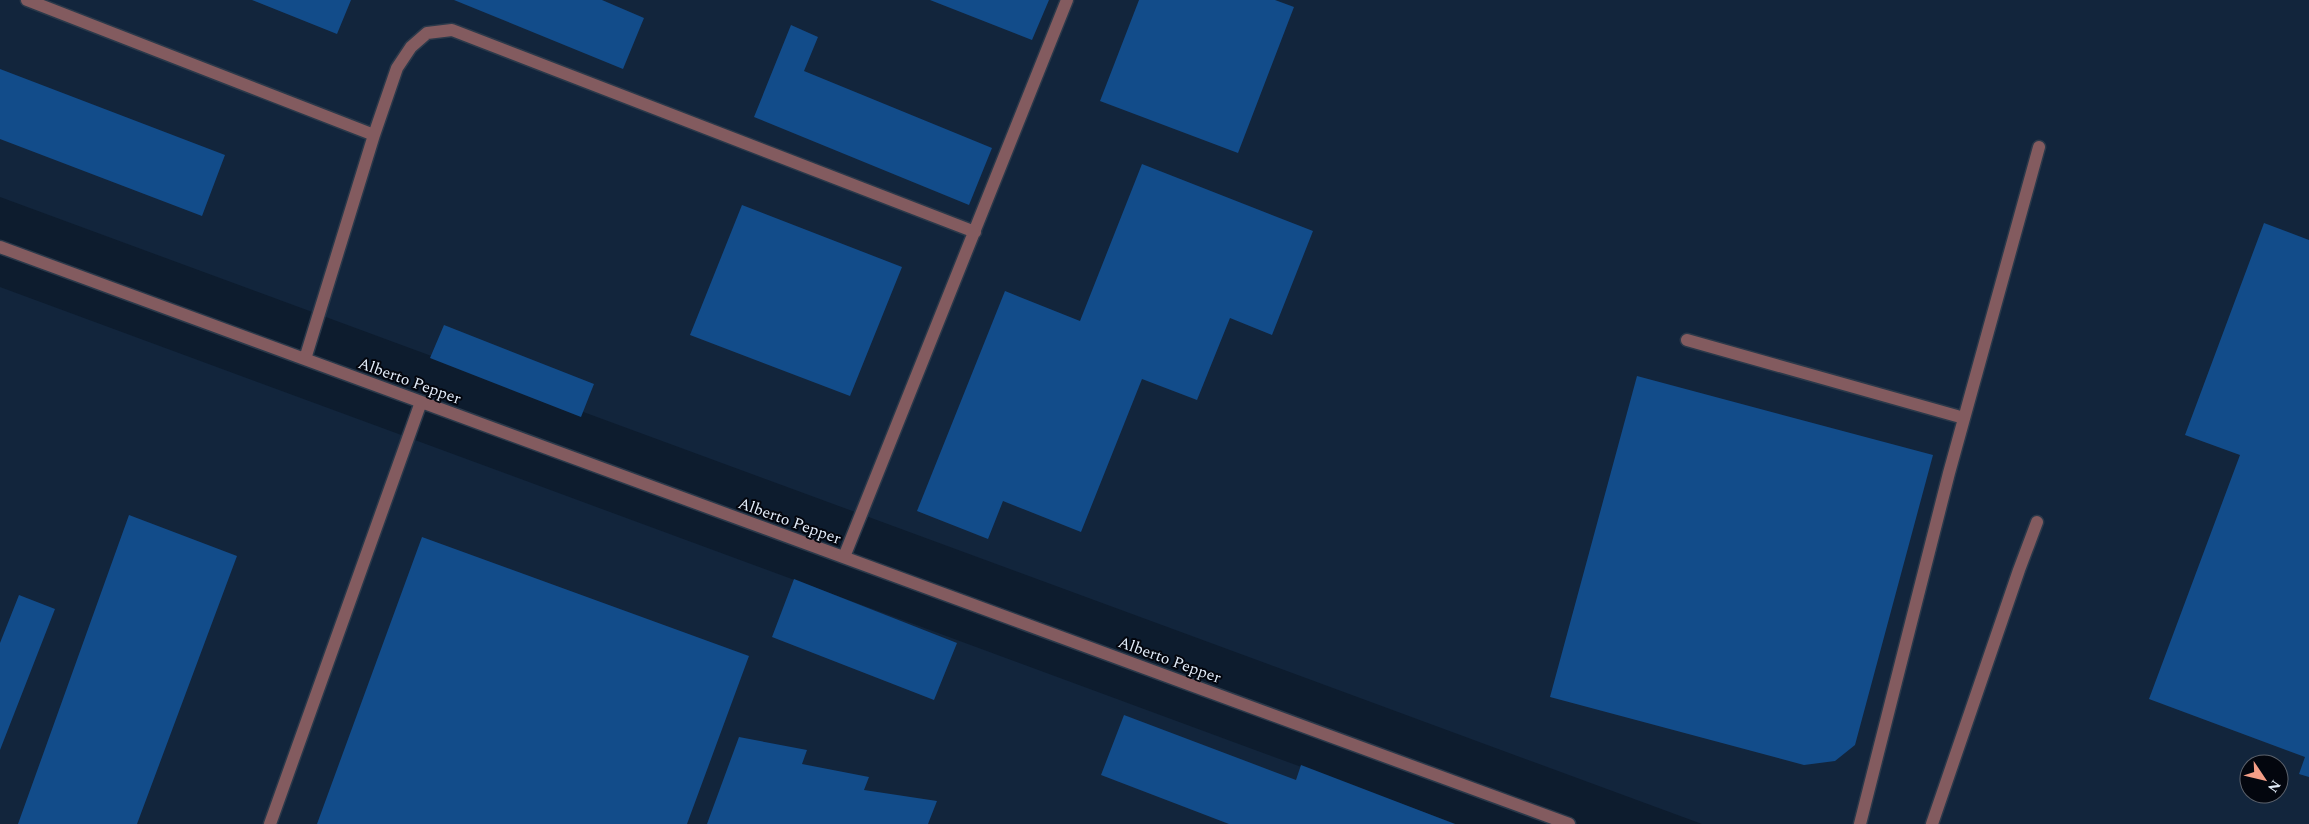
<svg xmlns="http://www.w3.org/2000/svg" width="2309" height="824" font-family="Spectral,serif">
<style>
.built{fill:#12253c;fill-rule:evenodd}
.building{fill:#124c8a}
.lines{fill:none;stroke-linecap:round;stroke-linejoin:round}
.minor-casing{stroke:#2b394a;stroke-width:15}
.minor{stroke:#835b5f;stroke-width:12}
.labels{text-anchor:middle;stroke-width:4;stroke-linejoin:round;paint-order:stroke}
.street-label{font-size:16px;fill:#e2ecf9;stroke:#03060e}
</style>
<rect width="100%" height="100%" fill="#0d1c2e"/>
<path class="built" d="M0,0H2309V824H1702L0,197ZM2249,764H2279V794H2249Z
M0,287L1456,824H0Z"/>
<path class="building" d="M252,0H351L337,34Z
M454,0H602L644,18L623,69Z
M930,0H1049L1032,40Z
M1139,0H1275L1294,7L1238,153L1100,101Z
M791,25L818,37L804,71L992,148L969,205L754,117Z
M0,69L225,155L202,216L0,139Z
M1142,164L1313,231L1272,335L1230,318L1197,400L1142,379L1081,532L1003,501L988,539L917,511L1005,291L1080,321Z
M742,205L902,267L850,396L690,335Z
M2264,223L2309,240V777L2299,774L2305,757L2149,699L2240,455L2185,435Z
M444,325L594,384L581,417L430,358Z
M1637,376L1933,455L1855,745L1835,761L1804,765L1550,697Z
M129,515L237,556L137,824H18Z
M422,537L749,656L687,824H317Z
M794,579L957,643L934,700L772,637Z
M19,595L55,609L0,750V643Z
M1124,715L1296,780L1301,765L1455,824H1229L1101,775Z
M739,737L807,750L802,764L869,777L864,790L937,801L928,824H707Z"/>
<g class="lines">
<g class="minor-casing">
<path id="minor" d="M27,0L374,135
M0,247L1569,824
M1687,340L1964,418
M305,359L374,135L397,68L411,47L427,33L452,30L975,232
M844,557L1067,0
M270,824L421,402
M1860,824L1949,473L2039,147
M1932,824L2019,570L2037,522"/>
</g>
<use href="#minor" class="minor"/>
</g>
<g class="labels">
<g class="street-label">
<text transform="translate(410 380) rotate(20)" y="6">Alberto Pepper</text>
<text transform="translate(790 520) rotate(20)" y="6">Alberto Pepper</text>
<text transform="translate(1170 659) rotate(20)" y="6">Alberto Pepper</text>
</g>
</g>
<g transform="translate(2264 779) rotate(125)"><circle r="24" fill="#03060e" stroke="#5c626c"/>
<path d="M0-4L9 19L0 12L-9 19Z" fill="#f49e87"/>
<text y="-8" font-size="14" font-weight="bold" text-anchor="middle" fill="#e2ecf9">N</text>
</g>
</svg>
